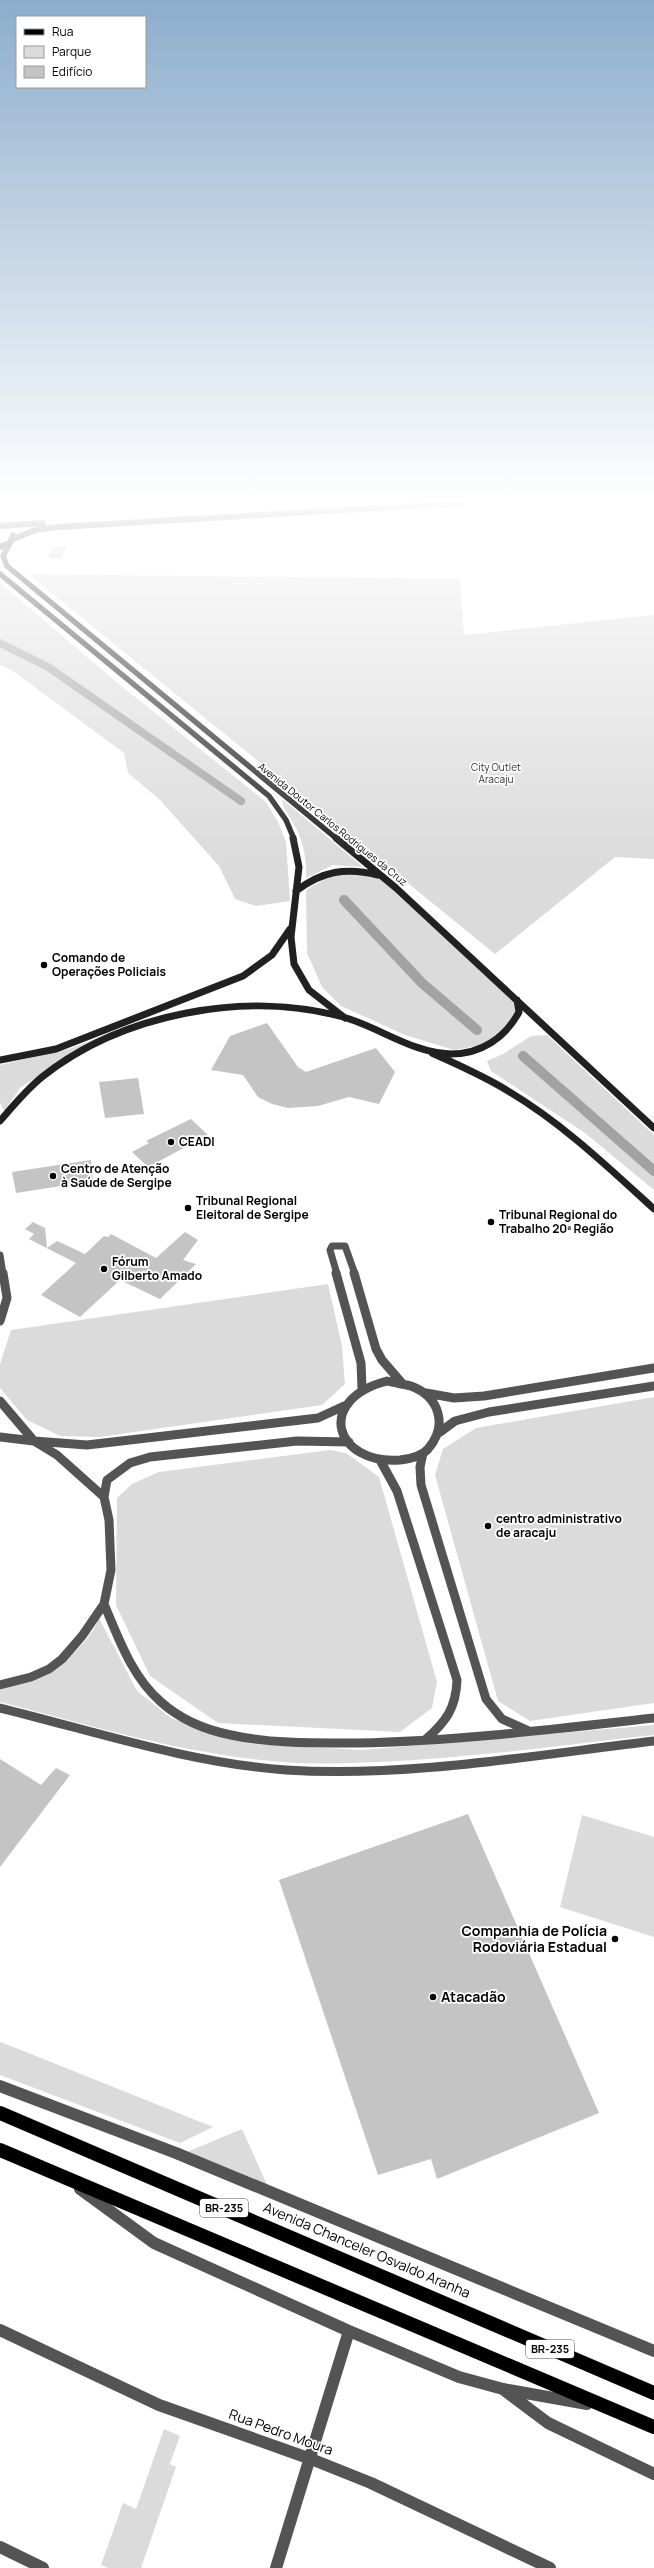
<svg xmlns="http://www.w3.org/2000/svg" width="654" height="2568" font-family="Manrope,sans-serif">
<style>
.green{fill:#dbdbdb}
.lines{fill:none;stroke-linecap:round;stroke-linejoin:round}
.canal-far1{stroke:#a2a2a2;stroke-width:8}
.canal{stroke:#a2a2a2;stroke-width:10}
.building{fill:#c4c4c4}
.street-far2{stroke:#545454;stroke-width:7}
.street-far1{stroke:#545454;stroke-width:9}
.street{stroke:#545454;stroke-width:12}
.secondary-far1{stroke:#212121;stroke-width:5.5}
.secondary{stroke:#212121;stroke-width:7}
.primary-far1{stroke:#000;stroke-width:6}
.primary{stroke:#000;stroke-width:14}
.poi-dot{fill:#000;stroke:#fff;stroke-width:1.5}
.labels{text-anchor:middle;stroke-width:3.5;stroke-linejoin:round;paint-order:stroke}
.far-park-label{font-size:10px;fill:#323232;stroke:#fff}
.far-street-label{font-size:10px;fill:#000;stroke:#fff}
.shield{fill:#fff;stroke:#4c4c4c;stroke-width:1}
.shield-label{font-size:11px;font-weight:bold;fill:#000}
.poi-label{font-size:12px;font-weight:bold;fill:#000;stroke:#fff;text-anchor:start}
.near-poi-label{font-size:14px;font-weight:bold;fill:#000;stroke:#fff;text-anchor:end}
.near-street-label{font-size:14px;fill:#000;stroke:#fff}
</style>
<rect width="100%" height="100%" fill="#fff"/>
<path class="green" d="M28,574L460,579L464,635L654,615V859L615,857L495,954Z
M0,583L119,684L266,802L278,822L286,842L290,901L256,906L235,899L219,866L160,800L128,773L124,753L13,671L0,665Z
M282,799L363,867L333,865L306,878C307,857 303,840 292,821C288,814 282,807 282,799Z
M338,874L378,877L516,1000L515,1024L498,1042L454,1050L405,1035L341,1006L322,987L307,953L306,890L327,878Z
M148,1018L150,1020L61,1061L20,1088L4,1111L0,1102V1065L72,1048Z
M547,1035L654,1135V1190L585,1133L491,1071L487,1061L503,1054L531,1036Z
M328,1284L342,1346L345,1384L322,1405L100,1437L60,1436L27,1420L0,1388V1364L11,1330Z
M654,1397V1703L530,1721L498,1701L435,1475L443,1449L476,1428Z
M330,1450L346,1453L379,1477L437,1682L432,1708L400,1732L218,1723L150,1676L116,1605L117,1498L132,1484L159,1472Z
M99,1618L137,1691L171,1718L212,1733L253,1744L362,1750L654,1725V1735C563,1745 471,1758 379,1762C347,1763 315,1765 283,1762C187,1755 93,1726 0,1702V1690C37,1680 84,1656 99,1618Z
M582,1815L654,1837V1937L560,1907Z
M0,2042L21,2050L213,2127L180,2143L0,2075Z
M242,2129L268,2187L187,2152Z
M164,2429L180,2436L170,2464L176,2467L141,2568H108L101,2565L123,2503L136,2509Z"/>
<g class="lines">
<path class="canal-far1" d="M0,643L48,667L241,801"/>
<path class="canal" d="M344,900L422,983L477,1030
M523,1056L654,1171"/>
</g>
<path class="building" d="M52,547H66L62,559L48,558Z
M267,1023L298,1067L306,1072L376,1048L395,1072L379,1104L349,1097L318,1106L288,1108L272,1104L258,1097L243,1075L211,1070L230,1036Z
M138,1078L144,1114L105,1118L99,1082Z
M191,1119L208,1135L148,1167L132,1152L149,1143L146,1141Z
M91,1160L93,1181L16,1193L12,1172Z
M33,1222L45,1228L47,1248L57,1241L85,1254L104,1236L108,1237L111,1234L156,1258L185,1232L198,1240L183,1260L196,1264L160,1299L120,1280L80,1317L41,1295L76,1263L29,1239L34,1234L25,1229Z
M0,1759L41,1785L56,1768L70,1775L0,1867Z
M468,1814L599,2113L437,2179L431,2159L378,2175L279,1880Z"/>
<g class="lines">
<path class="street-far2" d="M0,1255L3,1274
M337,1274L330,1250L332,1246H345L355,1274"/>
<path class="street-far1" d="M336,1273L361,1363L362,1388
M354,1273L376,1349L382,1360L401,1382
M0,1321L7,1298L3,1273
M387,1381C395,1383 403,1384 411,1386C440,1397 448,1426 428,1449C422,1456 409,1459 400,1460C335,1465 314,1400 387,1381Z
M426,1393L454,1398L484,1396L654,1368
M0,1401L34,1441L87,1445L318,1418L344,1406
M440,1432L455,1421L489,1412L654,1386
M0,1437L34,1441L57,1455L104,1497L109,1520L111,1570L104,1604L82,1636L62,1659L49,1669L31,1677L0,1685
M423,1453L420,1467L421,1485L486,1699L502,1719L527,1730
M380,1460L397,1491L457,1680C456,1708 446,1722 425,1740
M104,1497L107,1480L130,1463L150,1457L297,1441L349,1442
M104,1604C119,1639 132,1677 161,1702C180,1719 206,1730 231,1735C272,1744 316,1743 357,1743C457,1741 555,1729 654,1718
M0,1708C94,1731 189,1763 286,1770C405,1778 535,1755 654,1741"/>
<path class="street" d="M0,2086L176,2153L654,2351
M80,2189L154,2243L349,2331L459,2377L503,2389L587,2404
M0,2330L159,2405L311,2459L371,2483L550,2568
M504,2390L548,2423L654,2474
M0,2547L43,2568
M276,2568L349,2331"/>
<path class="secondary-far1" d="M10,543L3,556L7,566L337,839
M0,574L269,796L286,820L294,839"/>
<path class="secondary" d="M293,838L299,867L291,937L294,964L309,990L345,1018
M336,838L396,888L654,1128
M296,891C322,871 346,867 378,875
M432,1053C458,1065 484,1076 508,1091C562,1123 608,1167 654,1209
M0,1060L56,1049L243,976L272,955L290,929
M0,1121C13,1106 26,1090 42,1077C121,1014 245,990 343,1017C379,1027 412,1053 451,1054C481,1054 505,1038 519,1012L517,1000"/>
<path class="primary-far1" d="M0,526L43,523
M11,540L35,530L58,527L462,503
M0,547L10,543L13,535"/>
<path class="primary" d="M0,2113L654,2393
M0,2150L654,2427"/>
</g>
<linearGradient id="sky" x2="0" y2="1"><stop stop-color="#8cadcc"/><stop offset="0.58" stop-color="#fff"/><stop offset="1" stop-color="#fff" stop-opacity="0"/></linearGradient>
<rect width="654" height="863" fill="url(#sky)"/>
<g class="poi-dot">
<circle cx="44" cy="965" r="4"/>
<circle cx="171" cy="1142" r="4"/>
<circle cx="53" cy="1176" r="4"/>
<circle cx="188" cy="1208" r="4"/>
<circle cx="491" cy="1222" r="4"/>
<circle cx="104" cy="1269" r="4"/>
<circle cx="488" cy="1526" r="4"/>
<circle cx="615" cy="1939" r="4"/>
<circle cx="433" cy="1997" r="4"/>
</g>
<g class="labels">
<g class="far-park-label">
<text x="496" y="771">City Outlet<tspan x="496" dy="12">Aracaju</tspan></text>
</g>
<g class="far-street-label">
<text transform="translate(333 824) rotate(39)" y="4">Avenida Doutor Carlos Rodrigues da Cruz</text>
</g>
<g class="shield">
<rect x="200" y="2199" width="48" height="18" rx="3"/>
<rect x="526" y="2340" width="48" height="18" rx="3"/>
</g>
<g class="shield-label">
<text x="224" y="2212">BR-235</text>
<text x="550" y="2353">BR-235</text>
</g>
<g class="poi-label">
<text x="52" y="962">Comando de<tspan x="52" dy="14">Operações Policiais</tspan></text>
<text x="179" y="1146">CEADI</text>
<text x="61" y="1173">Centro de Atenção<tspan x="61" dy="14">à Saúde de Sergipe</tspan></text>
<text x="196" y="1205">Tribunal Regional<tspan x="196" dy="14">Eleitoral de Sergipe</tspan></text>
<text x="499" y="1219">Tribunal Regional do<tspan x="499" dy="14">Trabalho 20ª Região</tspan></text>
<text x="112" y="1266">Fórum<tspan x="112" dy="14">Gilberto Amado</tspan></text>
<text x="496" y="1523">centro administrativo<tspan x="496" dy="14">de aracaju</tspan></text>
</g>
<g class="near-poi-label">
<text x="607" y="1936">Companhia de Polícia<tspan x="607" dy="16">Rodoviária Estadual</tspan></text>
<text x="441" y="2002" text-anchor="start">Atacadão</text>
</g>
<g class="near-street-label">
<text transform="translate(367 2250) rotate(23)" y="5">Avenida Chanceler Osvaldo Aranha</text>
<text transform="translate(281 2432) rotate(20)" y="5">Rua Pedro Moura</text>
</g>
</g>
<rect x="16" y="16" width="130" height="72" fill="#ffffff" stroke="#999999"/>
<rect x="24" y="29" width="20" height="6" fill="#000000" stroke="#999999"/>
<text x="52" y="36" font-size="12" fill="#000000">Rua</text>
<rect x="24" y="46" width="20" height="12" fill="#dbdbdb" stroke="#999999"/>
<text x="52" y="56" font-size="12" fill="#000000">Parque</text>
<rect x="24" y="66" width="20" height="12" fill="#c4c4c4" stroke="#999999"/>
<text x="52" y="76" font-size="12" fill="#000000">Edifício</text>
</svg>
